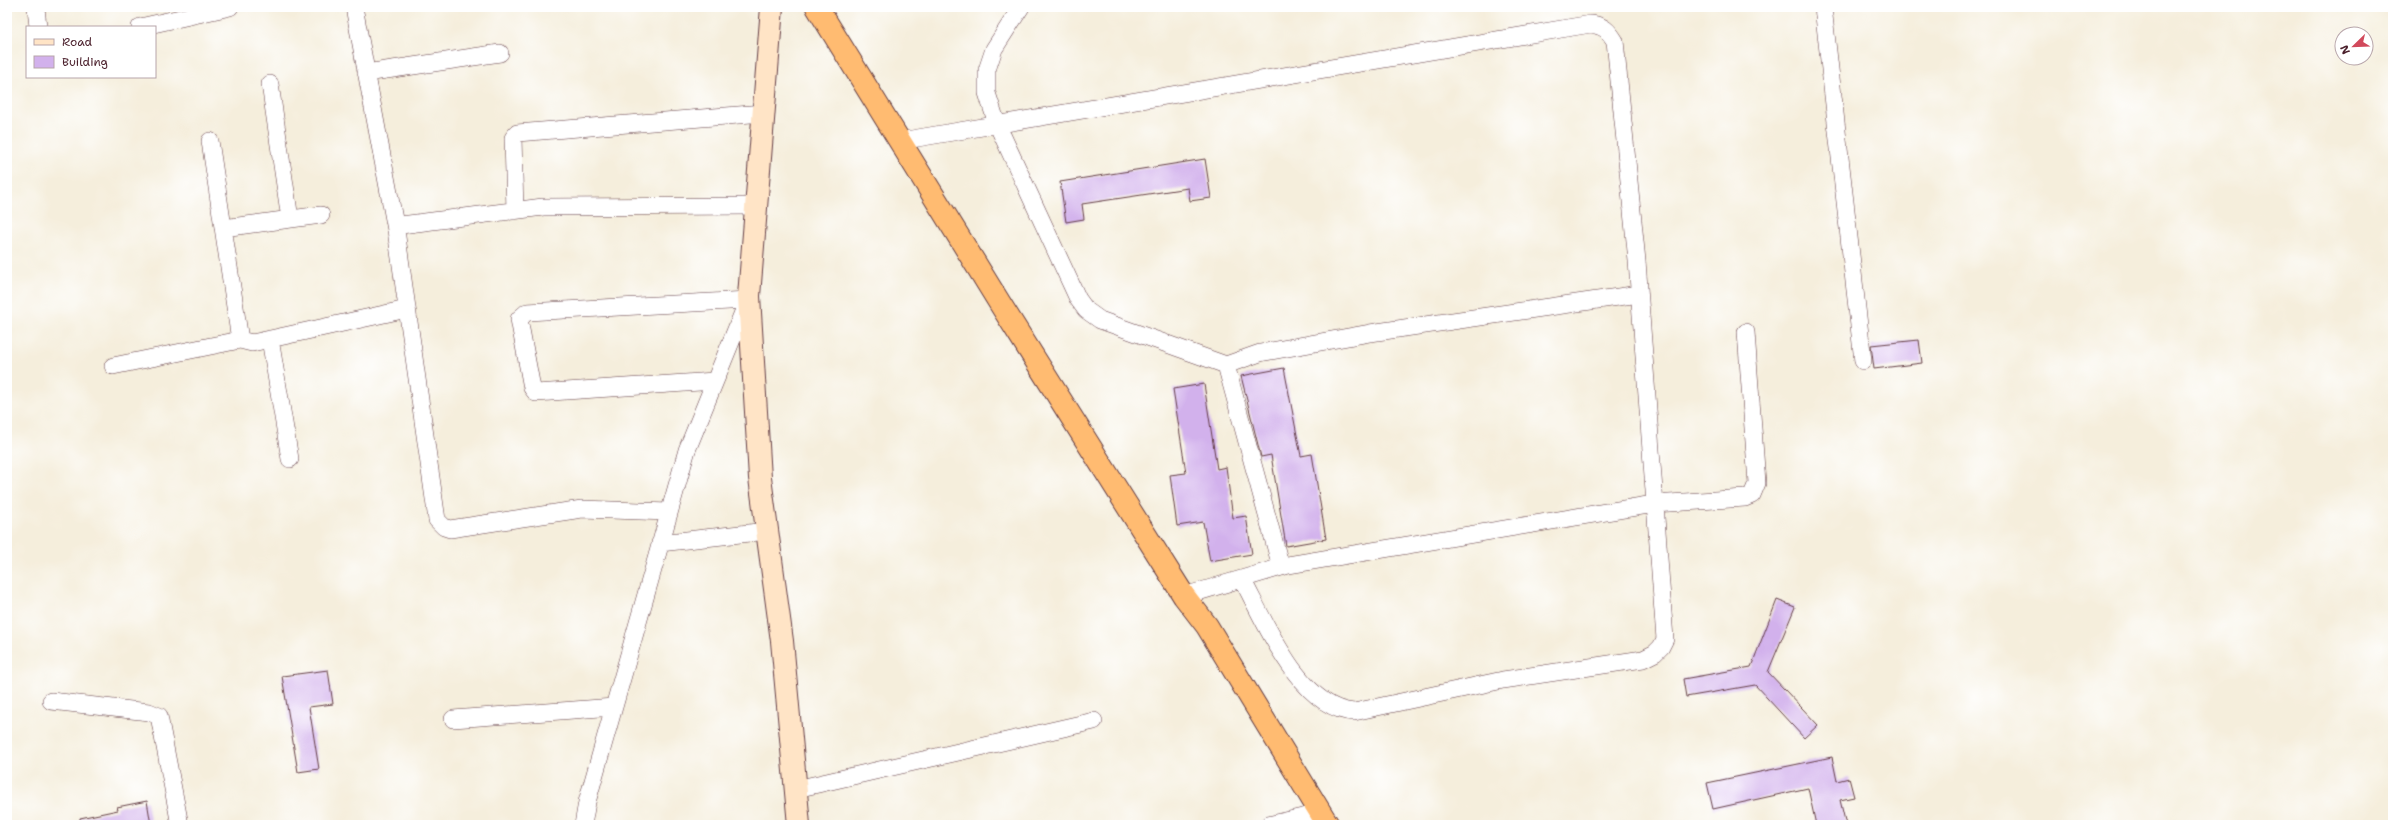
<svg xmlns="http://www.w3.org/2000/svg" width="2400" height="832" font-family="'Shantell Sans',sans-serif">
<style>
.building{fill:#d2b1ec}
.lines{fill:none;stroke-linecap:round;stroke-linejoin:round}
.street-casing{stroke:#643e46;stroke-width:18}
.secondary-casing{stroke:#643e46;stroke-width:24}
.highway-casing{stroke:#643e46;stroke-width:24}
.street{stroke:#fff;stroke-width:17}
.secondary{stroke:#ffe4c6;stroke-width:22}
.highway{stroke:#ffbb71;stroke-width:22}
</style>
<rect width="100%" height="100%" fill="#fff"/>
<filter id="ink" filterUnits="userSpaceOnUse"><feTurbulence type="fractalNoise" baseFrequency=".025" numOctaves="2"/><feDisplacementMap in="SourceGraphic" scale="8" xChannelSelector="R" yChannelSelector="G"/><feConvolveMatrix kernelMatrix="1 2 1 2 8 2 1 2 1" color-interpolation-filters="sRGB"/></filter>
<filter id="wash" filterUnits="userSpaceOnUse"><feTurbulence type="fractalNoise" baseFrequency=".012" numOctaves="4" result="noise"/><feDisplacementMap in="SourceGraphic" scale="16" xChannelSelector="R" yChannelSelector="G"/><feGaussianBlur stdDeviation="0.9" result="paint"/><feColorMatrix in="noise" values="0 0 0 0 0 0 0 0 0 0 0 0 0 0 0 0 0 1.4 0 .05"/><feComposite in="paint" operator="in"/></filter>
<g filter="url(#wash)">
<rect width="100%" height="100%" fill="#f5eedc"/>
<g id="blocks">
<path class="building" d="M1205,159L1211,198L1190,201L1188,188L1082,204L1084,219L1066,222L1060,182Z
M1919,340L1922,363L1874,369L1871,345Z
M1284,368L1301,456L1312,454L1326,539L1286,546L1271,455L1261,457L1241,376Z
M1204,384L1217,469L1226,467L1233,518L1246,516L1252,554L1210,561L1203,522L1177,526L1170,475L1186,473L1173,389Z
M1777,600L1795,607L1768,672L1818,725L1804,738L1755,685L1686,697L1683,679L1751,667Z
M328,670L333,704L309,707L319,769L298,772L282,676Z
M1832,757L1837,781L1849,778L1854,797L1840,800L1846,825H1816L1808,788L1713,809L1707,783Z
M147,801L151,825H80V818L118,810L117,807Z"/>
</g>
</g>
<g filter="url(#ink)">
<use href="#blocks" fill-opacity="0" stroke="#643e46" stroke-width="1"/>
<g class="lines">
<g class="street-casing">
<path id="street" d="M36,7L38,27
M354,7L396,230
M1021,7L994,49L987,70V93L997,124L1078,299L1086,310L1100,320L1226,365
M1823,7L1863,361
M140,27L230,7
M366,73L500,53
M270,84L290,219
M210,141L240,340L252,343L407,309
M900,141L1591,24C1604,26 1608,30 1615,41L1637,261L1665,639L1661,647L1655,653L1643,659L1503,680L1354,712C1300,709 1265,621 1242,579
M515,211L513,138L517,133L763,113
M223,228L321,215
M270,339L290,459
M113,366L240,340
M715,381L536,393L532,388L519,319L527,312L748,300
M669,512L582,509L450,529L444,527L437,520L396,230L401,225L543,207L756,206
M660,543L767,531
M1281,567L1226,365L1260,353L1370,333L1639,294
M1184,596L1288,565L1654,504L1745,498L1752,495L1757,483L1746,332
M51,701L149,712L159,716L180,825
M453,719L614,707
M796,789L1094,721
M583,825L587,802L687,450L748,300
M1268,825L1320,813"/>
</g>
<g class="secondary-casing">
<path id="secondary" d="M772,7L749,296L760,478L782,641L799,825"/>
</g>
<g class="highway-casing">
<path id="highway" d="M817,7L1004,310L1184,596L1207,626L1328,825"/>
</g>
<use href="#street" class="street"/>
<use href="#secondary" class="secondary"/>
<use href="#highway" class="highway"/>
</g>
</g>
<rect width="2400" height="832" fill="none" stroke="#fff" stroke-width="24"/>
<rect x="26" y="26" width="130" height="52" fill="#ffffff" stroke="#b7a5aa"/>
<rect x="34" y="39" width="20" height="6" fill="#ffe4c6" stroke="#b7a5aa"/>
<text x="62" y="46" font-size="12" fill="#4a1f2b">Road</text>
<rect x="34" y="56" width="20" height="12" fill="#d2b1ec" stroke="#b7a5aa"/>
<text x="62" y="66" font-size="12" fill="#4a1f2b">Building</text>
<g transform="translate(2354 46) rotate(247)"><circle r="19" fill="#ffffff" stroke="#b7a5aa"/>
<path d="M0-3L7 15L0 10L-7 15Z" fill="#d1495b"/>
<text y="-6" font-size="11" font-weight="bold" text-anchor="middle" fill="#4a1f2b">N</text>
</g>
</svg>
